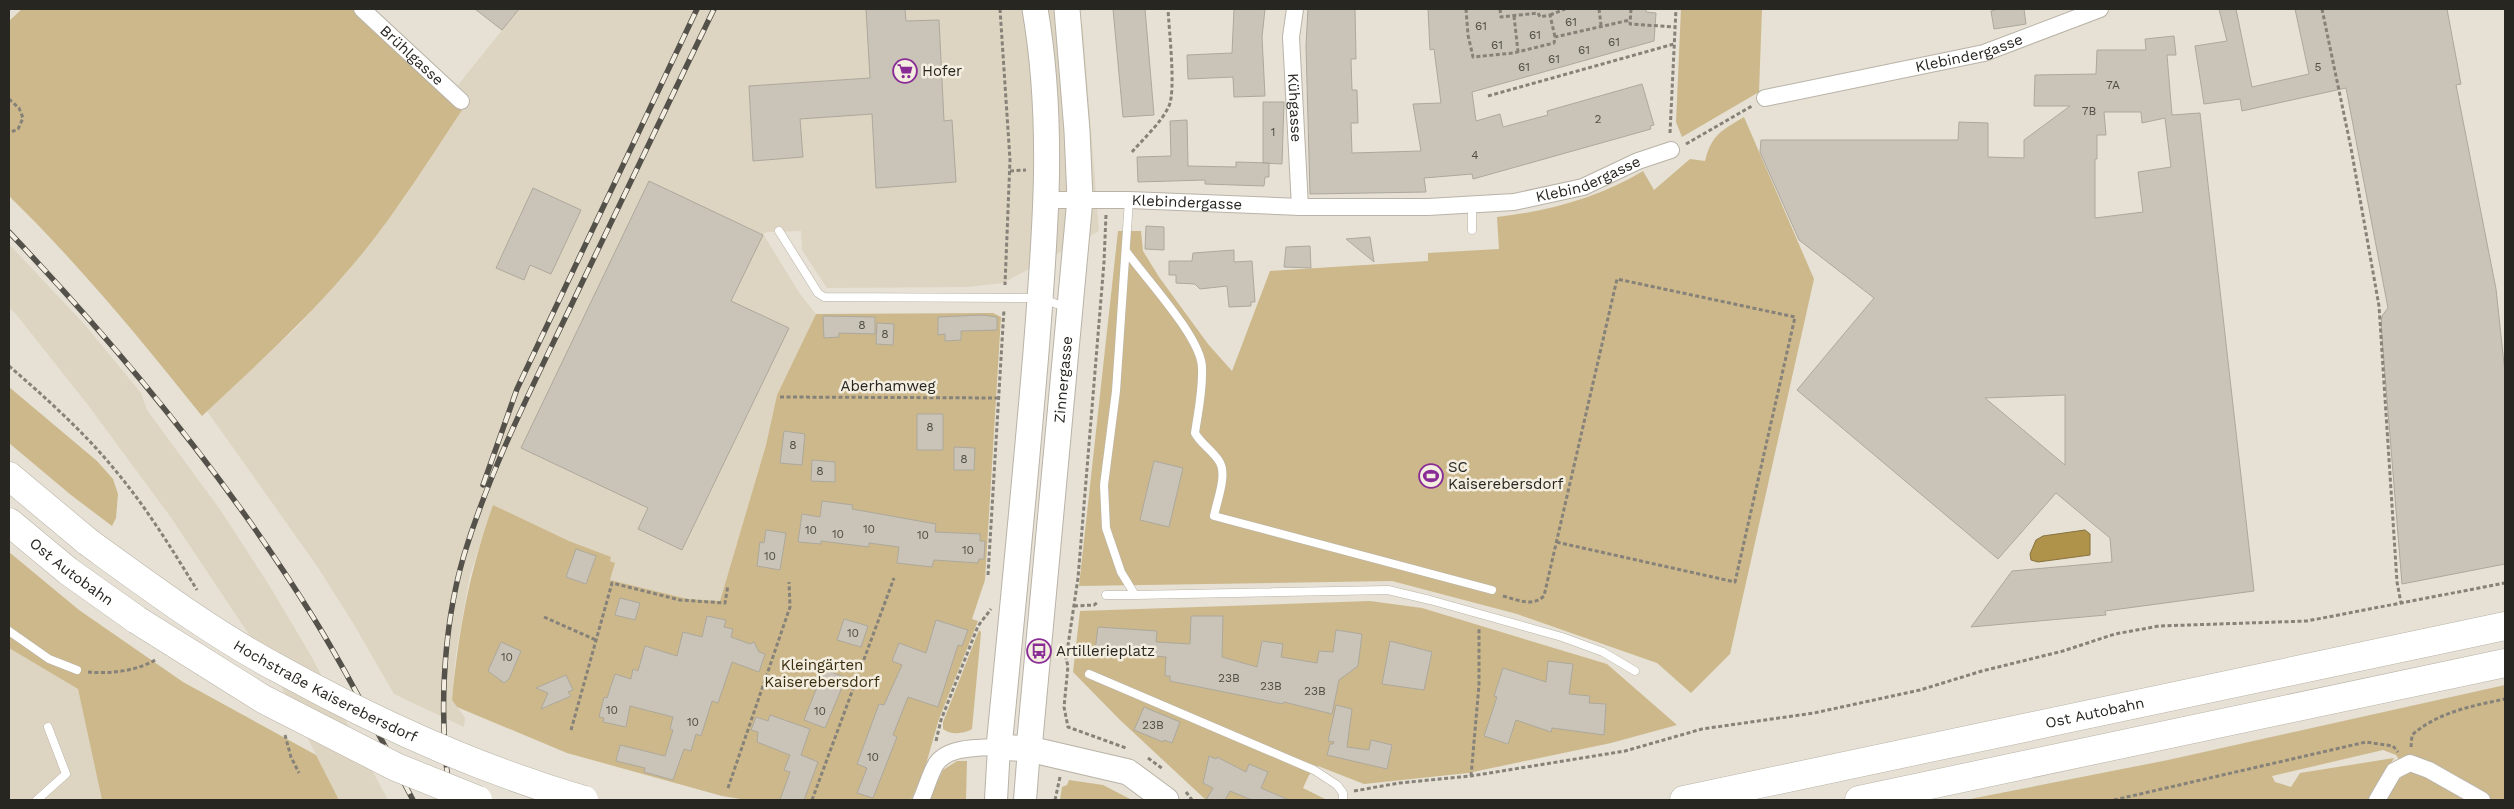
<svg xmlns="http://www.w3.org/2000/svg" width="2514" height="809" font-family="'Work Sans',sans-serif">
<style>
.built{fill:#ddd5c1}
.green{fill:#ccb88b}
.water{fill:#b0934b;stroke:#87723e}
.building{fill:#c9c4b7;stroke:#ada89c;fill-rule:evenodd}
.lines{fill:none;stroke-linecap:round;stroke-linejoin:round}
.service-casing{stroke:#b9b3a7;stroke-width:9}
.minor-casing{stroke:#b9b3a7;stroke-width:18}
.secondary-casing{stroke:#b9b3a7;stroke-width:24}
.primary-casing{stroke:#b9b3a7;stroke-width:27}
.motorway-casing{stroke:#b9b3a7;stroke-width:29}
.path{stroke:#868279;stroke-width:3;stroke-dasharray:4 2.5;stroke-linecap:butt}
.service{stroke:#fff;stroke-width:8}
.minor{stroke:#fff;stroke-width:16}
.secondary{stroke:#fff;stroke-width:22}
.primary{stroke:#fff;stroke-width:25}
.motorway{stroke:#fff;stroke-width:28}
.rail-casing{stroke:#54514b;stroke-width:5.5}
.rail{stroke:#f4eee1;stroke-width:4;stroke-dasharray:11;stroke-linecap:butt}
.motorway-bridge-casing{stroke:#b9b3a7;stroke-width:29;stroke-linecap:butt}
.motorway-bridge{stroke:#fff;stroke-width:28}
.labels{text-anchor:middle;stroke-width:5;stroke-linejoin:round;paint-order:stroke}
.number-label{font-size:12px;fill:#504e46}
.street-label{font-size:15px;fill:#282621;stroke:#f4eee1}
.poi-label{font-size:15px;fill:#282621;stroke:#f4eee1;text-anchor:start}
.park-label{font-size:15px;fill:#3b2e0e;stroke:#f4eee1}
</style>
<rect width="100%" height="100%" fill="#e6e1d4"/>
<path class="built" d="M519,9H1079L1083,30L1099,231L1003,283L968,287L827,288L802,250L801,231L767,232L763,234L800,294L816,314L777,395L766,445L720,601L688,599L610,580L615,563L610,561L611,558L569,541L493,505L470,575L456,654L452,700L465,718L464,727L394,694L353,623L317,566L207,411L296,328L346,273L402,201L470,97L458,85Z
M9,244L85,325L141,393L147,410L221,511L269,585L310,654L388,800H339L274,672L172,519L88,405L15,313L9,308Z
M9,648L78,689L102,800H9Z"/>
<path class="green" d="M22,9H353L462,110C425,166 389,224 345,274C301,325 251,370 202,416C141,340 79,264 9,196V21Z
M1681,9H1762L1759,92L1682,137L1676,122Z
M1744,117L1814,279L1730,654L1691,693L1657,663L1517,614L1392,581L1079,586L1118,231H1141L1143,251L1159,277L1208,344L1232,371L1270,271L1428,261V253L1499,249L1497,217C1549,211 1598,198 1643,171L1654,190L1690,159L1705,161C1712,134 1721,131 1744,117Z
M993,313L1001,317L985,580L972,619L978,621L939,719L924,771L911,800H747L722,796L567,753L457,707L452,700C459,629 469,573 493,505L569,541L611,557L610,561L615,563L610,580L688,599L720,601L766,445L777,395L816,314Z
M9,387L97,461L113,479L118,494L116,518L112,526L71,495L9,443Z
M9,552L79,610L183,682L316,755L339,800H102L78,689L9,648Z
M1370,601L1422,608L1607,664L1677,725L1611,743L1468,773L1364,784L1318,766L1309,775L1303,788L1327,800H1206L1120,720L1073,672L1080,611Z
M979,630L981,632L972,729C965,734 950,735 943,729V722Z
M2505,685V800H2383L2391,787L2407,772L2396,755L2383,750L2272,776L2275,782L2291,787L2300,773L2394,758L2370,800H1965L2168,760Z
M957,761H967L966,800H929L943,770Z
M1069,780L1103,785L1132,800H1060L1062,787L1067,785Z"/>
<path class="water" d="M2085,530L2090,534V555L2038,562L2031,560L2030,554L2036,540L2043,536Z"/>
<path class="building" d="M475,9H519L502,30Z
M866,9H905L906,21L939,20L944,121L952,120L956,182L876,188L872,114L800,119L803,157L753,161L749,86L870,78Z
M1113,9H1145L1154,115L1123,117Z
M1234,9H1265L1262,37L1265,96L1234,97L1233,77L1188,79L1187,55L1232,53Z
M1308,9H1355L1356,59H1351L1352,90H1357L1358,123H1351L1352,153L1421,151L1413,104L1441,103L1434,49L1430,50L1428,9H1646V12L1656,13L1654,41L1472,92L1476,121L1500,114L1503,127L1548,115L1547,111L1642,84L1654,125L1650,126L1651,129L1473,179L1472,174L1424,178L1426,192L1310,194L1306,45Z
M1998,9H2024L2026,24L1994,29L1991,11Z
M2219,9H2236L2252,87L2309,74L2295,9H2447L2461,84L2456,85L2496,289L2505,373V564L2402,584L2381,325L2382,316L2388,308L2346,88L2242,111L2240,99L2204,104L2195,46L2227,41Z
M2174,36L2176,55H2167L2172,115L2200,113L2254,591L2105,611L2106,615L1971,627L2012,571L2112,562L2110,538L2056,493L1998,559L1797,390L1874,298L1799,240L1760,152L1761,140H1958L1959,122L1988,123V157L2024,158V140L2070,106H2034L2035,75L2096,74L2097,50H2146L2145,39ZM2104,112H2141L2142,123L2165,118L2171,167L2138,172L2143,212L2095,218V159H2097V135H2106ZM2065,395V465L1985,398Z
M1263,102H1284L1282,164L1263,163Z
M1187,120L1188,166L1236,167V162L1269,163V177H1265L1264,186L1205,184V180L1138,182L1137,157L1171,156L1170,121Z
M649,181L763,235L731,301L789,328L682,550L638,529L648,508L521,448Z
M533,188L581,210L551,274L530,265L524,280L496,268Z
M1146,226L1164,227V250L1145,249Z
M1370,237L1374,262L1346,239Z
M1310,246L1311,268L1284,267L1286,247Z
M1234,250V262L1252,261L1255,302H1251V306L1229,307L1227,286L1200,289L1195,284L1176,283V275H1169V261H1192L1193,253Z
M982,315L997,317V330L961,331V340L945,341V334L938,335V317Z
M823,316L875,317V334L839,333V337L824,338Z
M877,323L894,324L893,345L876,344Z
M917,414H943V450H917Z
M784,431L805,434L802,465L780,463Z
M954,447L975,448L974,470H954Z
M812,460L835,462V482L811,481Z
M1154,461L1183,468L1169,527L1140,520Z
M822,501L853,505L852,509L936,524L935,532L980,534V541H985L984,559H979L978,563L934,560L932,567L897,563L899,547L869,543V547L821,541V544L798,542L802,514L820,517Z
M766,530L786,533L780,570L757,566L760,542L764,543Z
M576,549L596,556L586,584L566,577Z
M620,598L640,603L635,620L615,615Z
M707,616L726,620L724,627L733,629L731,637L750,644L754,642L759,652L765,654L759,672L732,662L718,703L712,701L701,736L696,734L691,751L684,749L673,780L644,772L645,768L616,761L620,745L665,756L673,730L670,729L673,717L630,706L626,727L603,722L604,718L599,717L604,697L607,698L615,674L631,679L633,669L638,671L645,646L677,656L683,632L702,637Z
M1191,616H1223L1222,657L1257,667L1262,641L1283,644L1281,657L1317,663L1319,651L1333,652L1336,630L1362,634L1358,666L1339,680L1332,714L1284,702L1283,704L1170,681V676H1165L1166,657L1095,651L1098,627L1157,631L1156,642L1190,644Z
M844,619L868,626L861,647L837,640Z
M936,620L968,630L962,646L958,645L938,707L908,697L893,735L897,737L873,798L857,793L867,768L857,764L879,704L884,705L902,665L892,661L899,643L926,653Z
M1390,641L1432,652L1424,690L1382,684Z
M501,642L521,651L509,679L504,683L488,671Z
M1548,661L1573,664L1569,694L1590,696L1589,703L1606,704L1604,735L1552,728L1551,732L1516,720L1508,744L1484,736L1497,697L1494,696L1503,668L1546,682Z
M824,669L846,678L825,728L804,720Z
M566,675L573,690L568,692L571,696L541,709L548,693L536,688Z
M1336,705L1352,709L1347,747L1369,750L1371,740L1392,745L1387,769L1327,755L1330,744H1333L1334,742L1328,741Z
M1144,707L1180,722L1172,743L1164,740L1163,742L1134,730Z
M770,715L810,729L801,755L818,762L804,800H780L790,772L784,770L790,755L757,742L758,732L751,730L756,717L768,721Z
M1209,756L1216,759L1217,757L1246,772L1249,764L1268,772L1261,788L1289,800H1252L1230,791L1225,800H1206L1213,788L1203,783Z"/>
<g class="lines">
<g class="service-casing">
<path id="service" d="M1129,200L1116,391L1104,485L1106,528L1121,572L1135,595L1388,590L1430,600L1562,637L1603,652L1635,671
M1472,230V204
M779,231L818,293L824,297L1040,298L1065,307
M1126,251C1145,278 1202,338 1202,368C1203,390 1198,412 1195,433C1201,444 1212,450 1219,461C1228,474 1217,500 1214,516L1492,590
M1106,595H1135
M9,631L49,659L77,670
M1089,674L1314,770L1337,785L1343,793V800
M37,800L66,774L48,727"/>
</g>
<g class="minor-casing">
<g id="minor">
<path id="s1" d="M362,9L461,101"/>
<path id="s2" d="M1295,9L1291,37L1300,207"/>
<path id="s3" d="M1765,98L1984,53L2100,9"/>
<path id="s4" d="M1048,200H1129L1300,207H1428L1514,202L1583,187L1638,161L1671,150"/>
<path d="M921,800C926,789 930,774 936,764C948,746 980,748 999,747"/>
<path d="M2377,800L2394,771L2410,763L2429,770L2482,800"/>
</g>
</g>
<g class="secondary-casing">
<path id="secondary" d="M996,800L999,747
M1025,800L1029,749"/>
</g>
<g class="primary-casing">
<g id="primary">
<path d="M1035,9C1055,125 1045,236 1036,352C1025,484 1012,615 999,747L1029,749L1128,772L1166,800"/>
<path id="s5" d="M1029,749L1080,199L1077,131L1067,9"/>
</g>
</g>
<g class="motorway-casing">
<g id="motorway">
<path d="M9,476L88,542"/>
<path id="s6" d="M9,522L68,571L137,620"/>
<path id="s7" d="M1684,800L2505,626"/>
<path d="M1859,800L2505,663"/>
</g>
</g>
<path class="path" d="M1000,9L1010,160L1005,285
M1466,9L1468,35L1473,57L1513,53L1554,43L1555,37L1630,20
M1500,9L1501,17L1538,13L1540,17L1550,15L1555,37
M1599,9L1601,25
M1631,9L1630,24L1675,27
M2322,9L2351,148L2379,306L2397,582L2401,603
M1550,15L1565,9
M1514,16L1518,52
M1488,96L1674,44
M9,99L19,108L23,118L18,129L9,133
M1670,133L1676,9
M1686,144L1752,106
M1132,152C1144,138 1161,123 1169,106C1176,90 1169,30 1168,9
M1010,171L1026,170
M1106,215L1104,262L1078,578L1066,659L1068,666L1064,707L1068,727L1126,748
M9,366C46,398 84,432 115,470C146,507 172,549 197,590
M780,397L1000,398
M988,575L1004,309
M1503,596C1518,600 1532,607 1544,596L1617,279L1795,317L1735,582L1556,542
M1074,606L1094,605L1098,602
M544,617L596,640
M88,672C111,674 137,671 157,659
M571,730L612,583L680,600L725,603L728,585
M285,735L291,757L299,773
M936,741L941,720L978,626L991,609
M2411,747L2412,735C2438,712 2472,706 2505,699
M1148,758L1163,769
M1471,776L1479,685V627
M728,788L790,607L789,582
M1354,791L1399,783L1471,776L1625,751L1702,729L1814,713L1920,690L1982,671L2063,651L2115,634L2159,626L2307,621L2505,583
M1186,792L1192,800
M812,800L894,578
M1055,800L1060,777
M2114,800L2366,742L2393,746L2398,752"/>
<use href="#service" class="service"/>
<use href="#minor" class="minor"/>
<use href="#secondary" class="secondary"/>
<use href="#primary" class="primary"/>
<use href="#motorway" class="motorway"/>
<g class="rail-casing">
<path id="rail" d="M9,232C122,351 227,478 313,617C350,677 381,739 413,800
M483,485L517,389L697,9
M451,800C438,724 442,630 464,555C492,463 538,376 579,289C624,196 669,102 714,9"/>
</g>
<use href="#rail" class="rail"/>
<g class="motorway-bridge-casing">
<g id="motorway-bridge">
<path id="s8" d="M88,542C150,587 213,634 281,670C377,723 478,769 584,800"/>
<path d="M137,620L263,699L396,767L478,800"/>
</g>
</g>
<use href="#motorway-bridge" class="motorway-bridge"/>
</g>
<defs>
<g id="supermarket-ring" transform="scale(1.25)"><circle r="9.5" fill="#f4eee1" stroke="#8a2c96" stroke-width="1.5"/><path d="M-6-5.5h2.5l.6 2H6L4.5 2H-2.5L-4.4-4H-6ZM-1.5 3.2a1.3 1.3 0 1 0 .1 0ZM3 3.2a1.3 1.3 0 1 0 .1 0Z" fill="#8a2c96"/></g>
<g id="stadium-ring" transform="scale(1.25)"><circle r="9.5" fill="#f4eee1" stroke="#8a2c96" stroke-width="1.5"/><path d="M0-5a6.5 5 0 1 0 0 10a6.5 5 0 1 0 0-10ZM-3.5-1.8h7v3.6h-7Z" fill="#8a2c96"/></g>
<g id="bus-ring" transform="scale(1.25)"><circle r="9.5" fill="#f4eee1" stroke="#8a2c96" stroke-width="1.5"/><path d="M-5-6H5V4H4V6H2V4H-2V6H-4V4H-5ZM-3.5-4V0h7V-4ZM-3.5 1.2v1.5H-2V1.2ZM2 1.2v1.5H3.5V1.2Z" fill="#8a2c96"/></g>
</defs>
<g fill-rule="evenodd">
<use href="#supermarket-ring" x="905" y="71"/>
<use href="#stadium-ring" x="1431" y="476"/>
<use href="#bus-ring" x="1039" y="651"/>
</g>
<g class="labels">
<g class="number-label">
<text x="1571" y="26">61</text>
<text x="1481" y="30">61</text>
<text x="1535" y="39">61</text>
<text x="1614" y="46">61</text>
<text x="1497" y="49">61</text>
<text x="1584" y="54">61</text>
<text x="1554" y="63">61</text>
<text x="1524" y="71">61</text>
<text x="2318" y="71">5</text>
<text x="2113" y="89">7A</text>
<text x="2089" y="115">7B</text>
<text x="1598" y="123">2</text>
<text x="1273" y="136">1</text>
<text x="1475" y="159">4</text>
<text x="862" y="329">8</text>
<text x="885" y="338">8</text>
<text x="930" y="431">8</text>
<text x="793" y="449">8</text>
<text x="964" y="463">8</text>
<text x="820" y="475">8</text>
<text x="869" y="533">10</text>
<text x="811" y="534">10</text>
<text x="838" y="538">10</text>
<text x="923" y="539">10</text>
<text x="968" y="554">10</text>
<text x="770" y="560">10</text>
<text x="853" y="637">10</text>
<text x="507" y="661">10</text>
<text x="1229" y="682">23B</text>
<text x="1271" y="690">23B</text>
<text x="1315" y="695">23B</text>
<text x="612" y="714">10</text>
<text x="820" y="715">10</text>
<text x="693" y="726">10</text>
<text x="1153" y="729">23B</text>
<text x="873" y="761">10</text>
</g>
<g class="street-label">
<text dy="5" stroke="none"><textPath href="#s3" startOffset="209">Klebindergasse</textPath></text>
<text dy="5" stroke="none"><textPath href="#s1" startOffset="68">Brühlgasse</textPath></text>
<text dy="5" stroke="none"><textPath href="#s2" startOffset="99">Kühgasse</textPath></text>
<text dy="5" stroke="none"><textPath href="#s4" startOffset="544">Klebindergasse</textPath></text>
<text dy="5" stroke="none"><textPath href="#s4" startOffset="139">Klebindergasse</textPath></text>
<text dy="5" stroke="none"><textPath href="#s5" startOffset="371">Zinnergasse</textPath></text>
<text x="888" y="391">Aberhamweg</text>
<text dy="5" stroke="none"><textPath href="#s6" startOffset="80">Ost Autobahn</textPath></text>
<text dy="5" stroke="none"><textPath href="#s8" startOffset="281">Hochstraße Kaiserebersdorf</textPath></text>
<text dy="5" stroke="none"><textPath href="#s7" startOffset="420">Ost Autobahn</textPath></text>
</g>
<g class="poi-label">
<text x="922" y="76">Hofer</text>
<text x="1448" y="472">SC<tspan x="1448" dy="17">Kaiserebersdorf</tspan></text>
<text x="1056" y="656">Artillerieplatz</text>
</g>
<g class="park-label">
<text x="822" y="670">Kleingärten<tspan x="822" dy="17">Kaiserebersdorf</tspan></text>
</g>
</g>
<rect width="2514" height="809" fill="none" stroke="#282621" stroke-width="20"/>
</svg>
